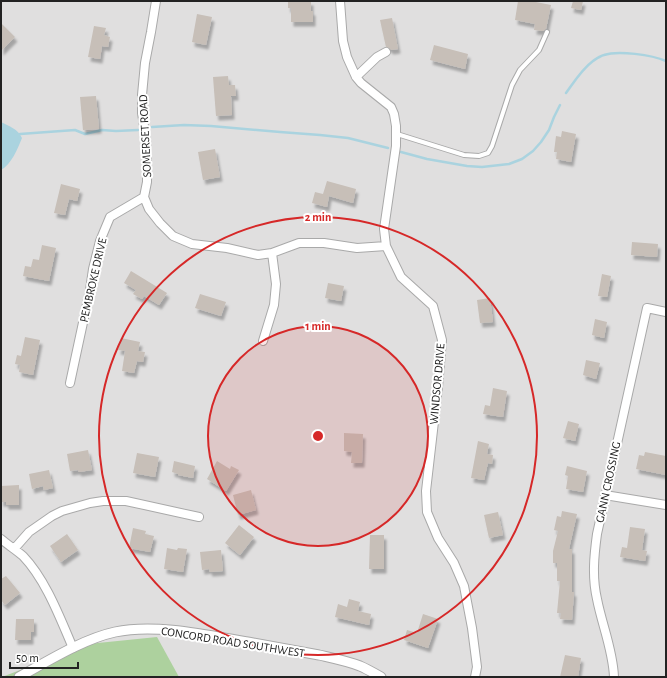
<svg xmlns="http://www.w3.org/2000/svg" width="667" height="678" font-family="'Alegreya Sans',sans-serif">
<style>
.residential{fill:#e0dfdf}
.forest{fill:#add19e}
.water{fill:#aad3df}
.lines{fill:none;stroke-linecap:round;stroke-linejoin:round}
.stream{stroke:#aad3df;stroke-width:2.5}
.building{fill:#c7bfb8;filter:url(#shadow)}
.service-casing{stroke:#a9a9a9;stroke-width:6}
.minor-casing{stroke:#a9a9a9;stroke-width:10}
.tertiary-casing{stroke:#a9a9a9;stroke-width:11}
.service{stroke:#fff;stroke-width:4}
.minor{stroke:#fff;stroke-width:8}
.tertiary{stroke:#fff;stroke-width:9}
.ring{fill:none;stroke:#d62828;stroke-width:2}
.labels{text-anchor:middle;stroke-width:4;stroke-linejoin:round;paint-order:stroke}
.street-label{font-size:12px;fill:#222;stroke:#fff}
.centre{fill:#d62828;stroke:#fff;stroke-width:2}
.ring-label{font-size:12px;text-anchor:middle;font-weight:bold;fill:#d62828;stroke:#fff;stroke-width:4;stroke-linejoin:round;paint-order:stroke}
</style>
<defs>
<filter id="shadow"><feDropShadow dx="2.5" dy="4.5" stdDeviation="1" flood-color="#0004"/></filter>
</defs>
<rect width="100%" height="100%" fill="#f2efe9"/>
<path class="residential" d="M1,1H666V677H1Z"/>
<path class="forest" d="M157,637L179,677H2L88,644Z"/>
<path class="water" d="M1,122C9,126 18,129 22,138C18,148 11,165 1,170Z"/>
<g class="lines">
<path class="stream" d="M566,93C574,82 582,69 593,61C596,59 600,56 604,55C618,50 652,55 666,61
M152,127L184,125L211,126L280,132L320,135L348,138L388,148
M20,134L75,130L85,134L102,130L116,131L138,130
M401,152L427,159L467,166L482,167L509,164L522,159L533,151L541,142L549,130L554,117L560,105"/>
</g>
<path class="building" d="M288,1H311V11H313V22H291V8H288Z
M518,1H531L551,5L546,29L543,31L534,30L535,24L515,20Z
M573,1H583L581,10L571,8Z
M197,14L212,17L206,45L192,42Z
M392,18L398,49L391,50L389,48L386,47L380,20Z
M1,23L15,37L1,51Z
M94,26L106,28L104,35L110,37L108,47L102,46L100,59L88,57Z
M434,45L468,54L465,69L430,60Z
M228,76L229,85H235L236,96H231L232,115L216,116L213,77Z
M96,96L99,129L83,130L80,97Z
M562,131L576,134L571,162L556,159L557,152H554L556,136L561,137Z
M215,149L220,177L203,180L198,152Z
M327,181L356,189L353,203L329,196L327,207L312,203L315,192L323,194Z
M61,184L80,189L77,201L69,199L65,215L54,213Z
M632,242L658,244L657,257L631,255Z
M42,245L56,248L49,281L23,276L25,266L31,267L33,259L39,260Z
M131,271L167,293L159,305L144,296L142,299L133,294L136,290L124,283Z
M602,274L611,276L607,297L598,296Z
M328,283L344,286L341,301L325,298Z
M200,294L226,302L221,316L195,308Z
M490,298L493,322L480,323L477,300Z
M595,319L607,322L604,338L592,335Z
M25,337L40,340L33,375L19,372L20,365L15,364L17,355L21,356Z
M121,338L140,342L138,351L145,352L143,362L137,361L134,373L122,371L125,351L118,350Z
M586,360L600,363L596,379L583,375Z
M493,388L507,391L503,417L483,414L485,405L490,406Z
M568,421L579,424L575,441L563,438Z
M344,433L363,434L362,463H351L352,452L344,451Z
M478,441L489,444L487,454L493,455L492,464L488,463L484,480L471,478Z
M88,450L92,470L79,472L78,470L70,471L67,454Z
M645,452L666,456V475L636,469L639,455L644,456Z
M137,453L159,457L155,477L133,473Z
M174,461L195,466L193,478L178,475V474L172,472Z
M217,461L230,469L231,466L239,470L226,491L207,479Z
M567,466L587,471L583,492L566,489L568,476L565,475Z
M49,470L53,488L44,490L43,486L32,489L29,474Z
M19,485V505H6V502H1V486Z
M251,490L256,510L238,515L233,495Z
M562,511L577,514L569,549H572V592H574L572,620L560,619L561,613H557L560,581H557V563H553V551L558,531L554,530L557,516L561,517Z
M498,512L503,535L489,538L484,515Z
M239,525L254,537L240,555L225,543Z
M630,527L645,529L642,550L647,551L645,561L620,557L622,547L627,548Z
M133,528L146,531L145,534L154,536L150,552L129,548Z
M67,534L78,550L61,562L50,546Z
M370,535H384V569H369Z
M167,548L177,550L178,548L187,549L183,572L164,569Z
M221,550L223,571L210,572L209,569L202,570L200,552Z
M6,576L20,593L5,605L1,600V579Z
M349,599L360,602L358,611L371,614L369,625L335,617L338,604L347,607Z
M423,614L438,619L428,648L404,640L407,630L417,633Z
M16,619H34V632H31V640H15Z
M565,655L581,658L578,677H560Z"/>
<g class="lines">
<g class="service-casing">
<path id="service" d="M397,134L464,155L479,156L488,153L492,146L512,85L520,70L539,50L547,32"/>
</g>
<g class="minor-casing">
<path id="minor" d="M156,1L151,32L145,63L142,95V113L146,139L147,166V182L144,197L149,209L160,223L173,236L192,244L227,248L258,255L272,253L299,243H324L357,248L386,246
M340,1L343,41L347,57L356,77L361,83L391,107L394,114L396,126V146L384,229L386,246L401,277L433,306L442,340L438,387L426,491L427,512L438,538L454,563L464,586L472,628L477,667L475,677
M356,77L377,57L386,52
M263,341L274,305L276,284L272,253
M70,383L90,290L93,269L100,241L110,217L144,197
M605,495L666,505
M1,539C8,545 16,550 23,556C46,580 60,618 73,648
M14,549L29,532L52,516L62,511L90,503L103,501H126L199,517
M614,677C613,650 602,625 597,599C592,577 594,556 597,534L647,308L666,312"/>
</g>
<g class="tertiary-casing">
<path id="tertiary" d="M19,677C48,661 83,639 115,632C157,623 211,636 253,643C275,647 297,651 319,655C332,658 347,661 360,666C367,669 374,673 381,677"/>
</g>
<use href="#service" class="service"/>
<use href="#minor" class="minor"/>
<use href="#tertiary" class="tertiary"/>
</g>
<circle cx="318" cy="436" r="110" fill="#d62828" fill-opacity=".12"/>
<g class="ring">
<circle cx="318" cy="436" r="110"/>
<circle cx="318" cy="436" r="219"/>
</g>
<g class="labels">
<g class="street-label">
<text transform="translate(145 136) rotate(-93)" y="4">SOMERSET ROAD</text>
<text transform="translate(93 280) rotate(-77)" y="4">PEMBROKE DRIVE</text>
<text transform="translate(437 384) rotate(-85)" y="4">WINDSOR DRIVE</text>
<text transform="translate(608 482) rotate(-78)" y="4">GANN CROSSING</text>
<text transform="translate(233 642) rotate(9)" y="4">CONCORD ROAD SOUTHWEST</text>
</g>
</g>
<circle cx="318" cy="436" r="6" class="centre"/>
<g class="ring-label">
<text x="318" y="221">2 min</text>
<text x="318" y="330">1 min</text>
</g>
<rect width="667" height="678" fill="none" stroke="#222222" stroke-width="4"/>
<path d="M10 662v6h68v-6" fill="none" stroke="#222222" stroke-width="2"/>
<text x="16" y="662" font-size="12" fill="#222222" stroke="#ffffff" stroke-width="3" paint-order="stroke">50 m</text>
</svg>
